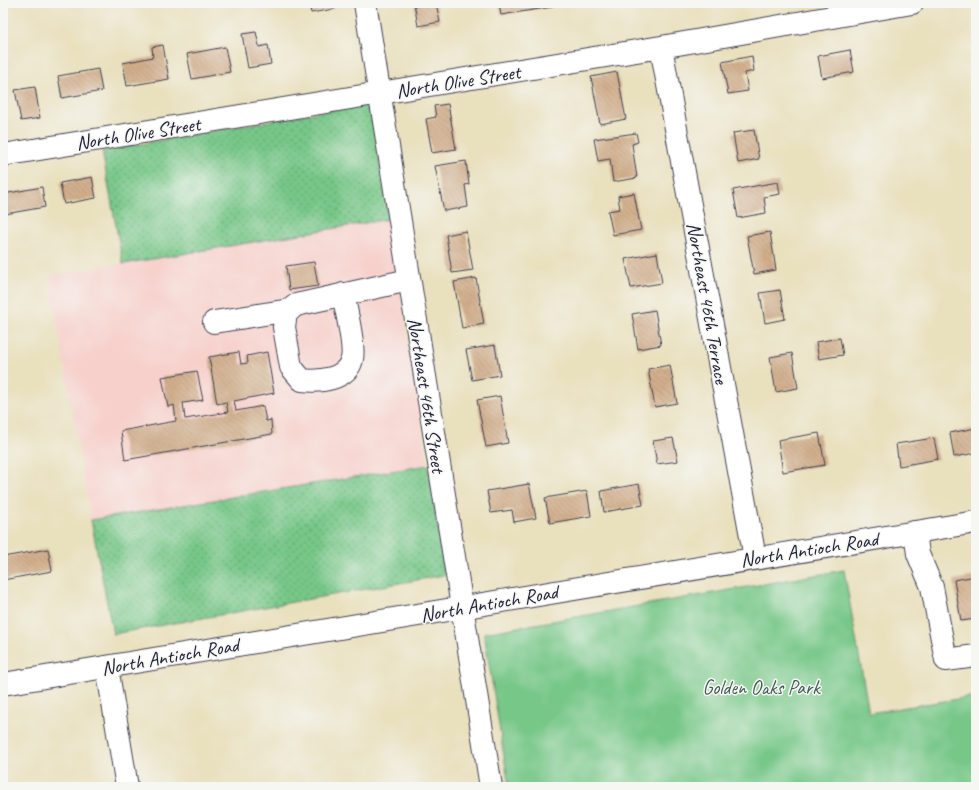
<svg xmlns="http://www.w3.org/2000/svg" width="979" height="790" font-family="Caveat,sans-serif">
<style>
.built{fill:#f7d0cb}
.grass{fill:url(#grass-dots);stroke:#4c7462}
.park{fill:#77c788;stroke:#4c7462}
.building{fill:url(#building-back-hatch)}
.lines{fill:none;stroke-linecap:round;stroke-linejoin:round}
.minor-casing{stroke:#403e4f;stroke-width:24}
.major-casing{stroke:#403e4f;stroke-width:24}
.minor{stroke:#fff;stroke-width:22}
.major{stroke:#fff;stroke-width:22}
.labels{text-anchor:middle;stroke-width:3;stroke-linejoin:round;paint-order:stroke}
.street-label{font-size:20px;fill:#22223b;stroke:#f6f6f2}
.park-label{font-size:20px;fill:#405c56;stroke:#f6f6f2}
</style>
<defs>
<pattern id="grass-dots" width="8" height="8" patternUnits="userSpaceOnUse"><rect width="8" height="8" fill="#77c788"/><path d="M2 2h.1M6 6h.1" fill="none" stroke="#61a170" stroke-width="1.8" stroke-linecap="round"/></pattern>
<pattern id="building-back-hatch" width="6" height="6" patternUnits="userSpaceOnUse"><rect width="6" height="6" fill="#d1af8c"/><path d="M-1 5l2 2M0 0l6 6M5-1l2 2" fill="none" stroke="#b3967a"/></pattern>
</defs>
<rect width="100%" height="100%" fill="#f6f6f2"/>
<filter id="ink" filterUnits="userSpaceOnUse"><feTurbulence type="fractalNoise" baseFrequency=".025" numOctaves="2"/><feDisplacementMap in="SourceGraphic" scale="8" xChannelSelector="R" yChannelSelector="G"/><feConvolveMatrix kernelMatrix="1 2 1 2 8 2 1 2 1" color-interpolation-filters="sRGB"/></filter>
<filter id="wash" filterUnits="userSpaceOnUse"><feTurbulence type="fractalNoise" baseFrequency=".012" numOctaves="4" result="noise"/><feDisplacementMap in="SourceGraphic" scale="16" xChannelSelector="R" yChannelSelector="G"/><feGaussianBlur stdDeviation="0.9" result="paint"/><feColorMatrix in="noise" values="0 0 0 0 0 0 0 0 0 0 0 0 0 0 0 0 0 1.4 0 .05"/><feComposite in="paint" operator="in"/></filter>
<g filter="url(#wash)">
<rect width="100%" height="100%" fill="#e9e0be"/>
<path class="built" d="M389,219L428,465L91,520L49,276Z"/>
<path class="grass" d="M370,103L389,219L123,264L102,151Z
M428,465L445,575L113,634L91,520Z"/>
<path class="park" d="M844,570L869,713L976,696V787H509L484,633Z"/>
<g id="blocks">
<path class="building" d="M309,3H333L334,9L311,13Z
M414,3H436L440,22L418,26Z
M499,3H551L552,7L501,15Z
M256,32L259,47L268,45L271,64L248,68L242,34Z
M163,45L169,79L127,86L123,63L153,57L152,47Z
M225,47L230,72L192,79L187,54Z
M850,50L854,72L822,78L818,56Z
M752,56L754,71L745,73L748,91L728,94L722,62Z
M98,69L102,91L62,98L58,76Z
M617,72L626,119L600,124L591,77Z
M35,87L40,118L21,121L15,90Z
M448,104L456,149L432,153L426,119L436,117L434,106Z
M754,130L759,159L738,163L733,133Z
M636,133L638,142L632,144L637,178L613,182L610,159L598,161L594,139Z
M466,161L469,184L465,185L468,207L444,211L435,166Z
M92,177L96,198L64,204L60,183Z
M778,182L780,194L764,197L766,213L738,218L733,190Z
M42,187L45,207L5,214L3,194Z
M634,193L641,230L613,235L608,211L620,209L618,196Z
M466,231L473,270L452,273L446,235Z
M770,232L776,270L754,274L747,236Z
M657,253L662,283L631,288L625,259Z
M314,262L318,286L289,290L286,266Z
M476,278L484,324L462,328L454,282Z
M780,290L785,319L765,323L760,293Z
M655,310L661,345L638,349L632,314Z
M840,338L843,355L819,359L816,342Z
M495,345L500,375L472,380L466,350Z
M239,352L241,364L248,363L247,356L267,352L274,393L234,401L236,411L263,406L266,421L271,420L272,434L125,460L121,431L176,421L174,405L168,407L162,377L197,371L203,400L183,403L185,419L228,412L226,402L217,404L209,357Z
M792,353L798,388L776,392L770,357Z
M670,365L677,403L655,407L648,369Z
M500,396L508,443L486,447L477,400Z
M976,428V453L954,457L950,433Z
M819,433L825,465L783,472L778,440Z
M673,438L678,461L657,464L653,441Z
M934,438L938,459L899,466L896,444Z
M529,484L536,518L514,522L512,510L491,513L487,491Z
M639,484L643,505L604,512L601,491Z
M587,491L591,516L550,523L545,498Z
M48,549L52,571L3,580V557Z
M976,576V619L961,621L954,580Z"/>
</g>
</g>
<g filter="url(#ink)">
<use href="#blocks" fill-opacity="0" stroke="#403e4f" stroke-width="1"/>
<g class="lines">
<g class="minor-casing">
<path id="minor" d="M365,3L491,787
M661,47L755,558
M3,155L661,47L912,3
M343,294C346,309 355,347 352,359C347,380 319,382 302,380L291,367L284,327L286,313L296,305L409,280
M214,322L290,310
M915,532L918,554L932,587L946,660L976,656
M107,667L127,787"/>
</g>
<g class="major-casing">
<path id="major" d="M3,684L976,522"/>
</g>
<use href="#minor" class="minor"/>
<use href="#major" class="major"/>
</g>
</g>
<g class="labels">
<g class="street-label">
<text transform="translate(458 81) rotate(-9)" y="7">North Olive Street</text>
<text transform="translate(138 133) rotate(-9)" y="7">North Olive Street</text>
<text transform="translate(708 303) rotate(80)" y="7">Northeast 46th Terrace</text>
<text transform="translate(427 395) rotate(81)" y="7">Northeast 46th Street</text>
<text transform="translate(809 549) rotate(-9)" y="7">North Antioch Road</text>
<text transform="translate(489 603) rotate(-10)" y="7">North Antioch Road</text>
<text transform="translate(170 656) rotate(-10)" y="7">North Antioch Road</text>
</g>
<g class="park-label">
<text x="761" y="694">Golden Oaks Park</text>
</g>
</g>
<rect width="979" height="790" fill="none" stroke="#f6f6f2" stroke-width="16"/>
</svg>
